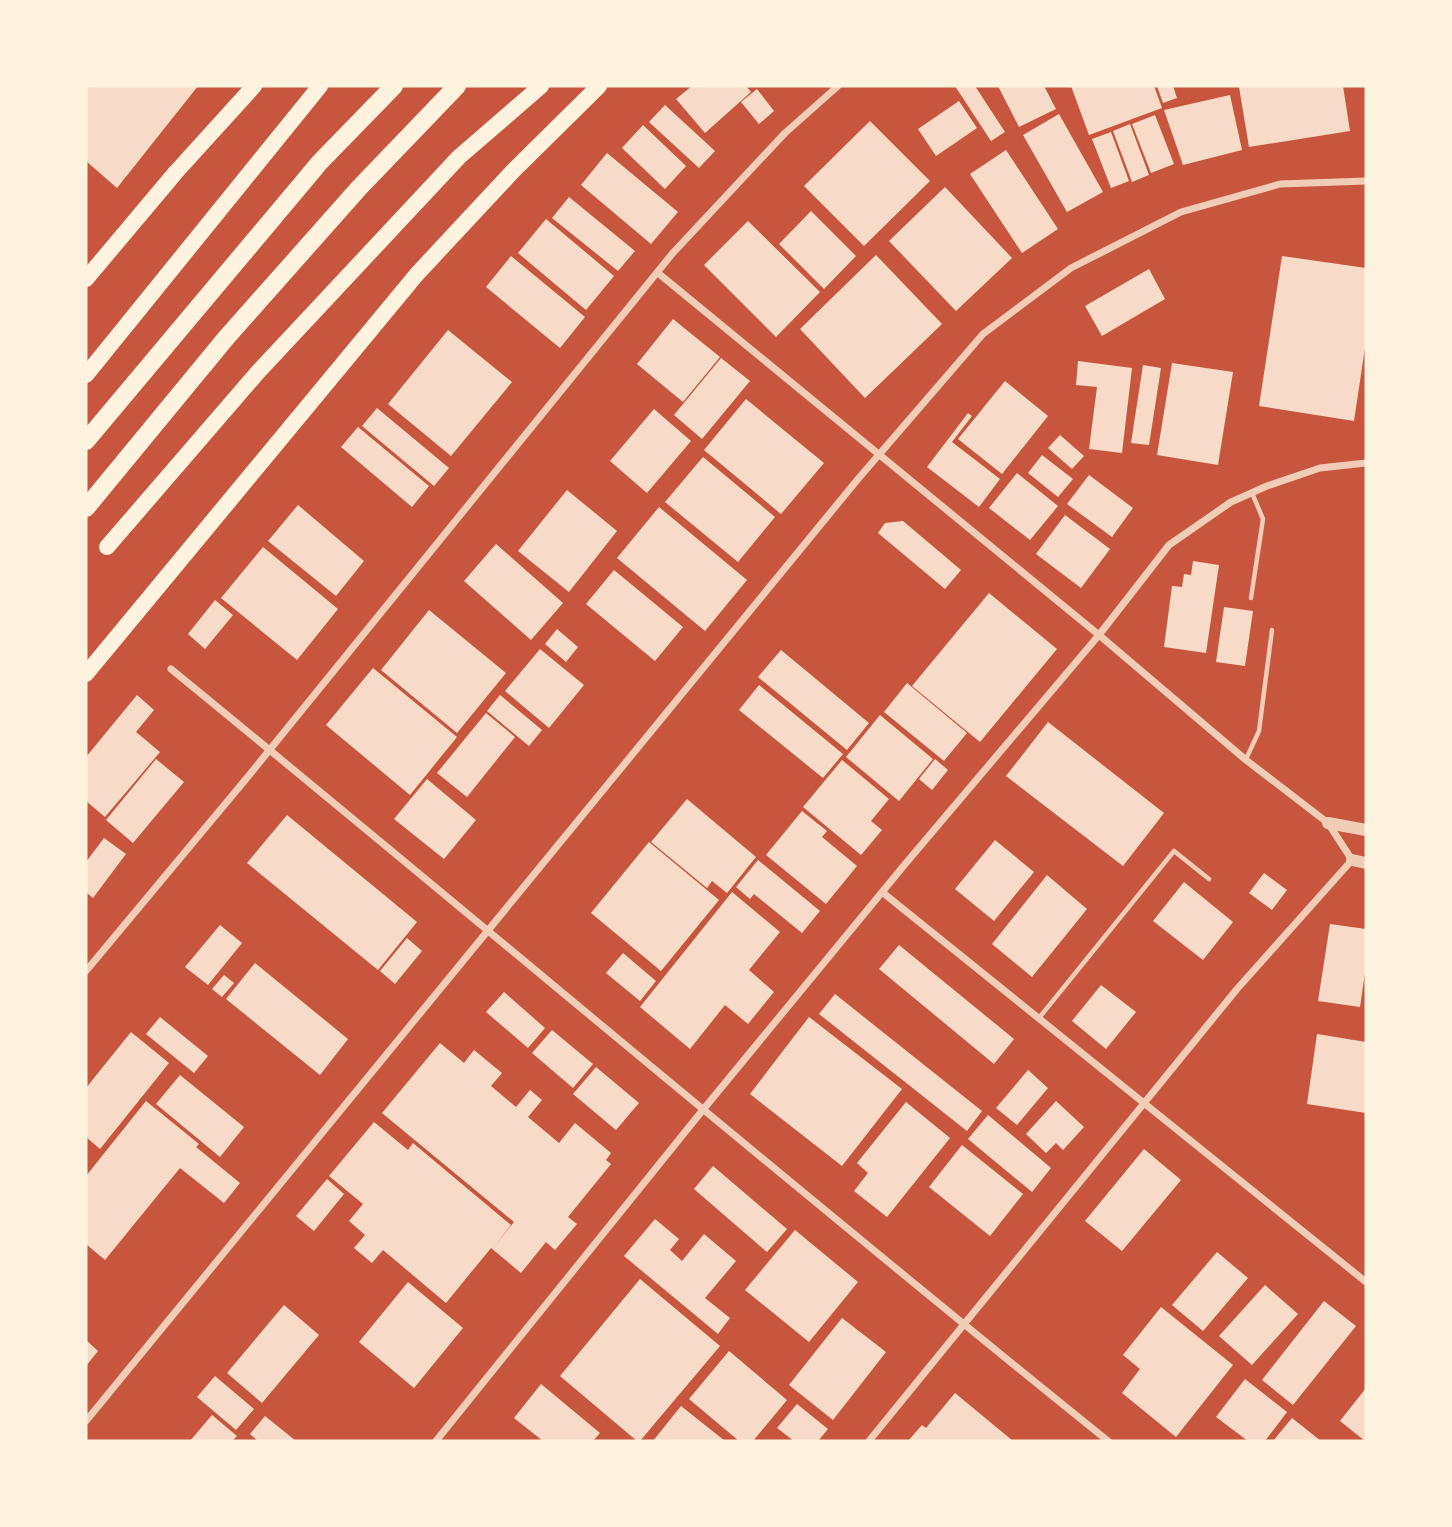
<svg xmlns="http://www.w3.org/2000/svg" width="1452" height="1527" font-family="'Roboto Condensed',sans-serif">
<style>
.building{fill:#f7dbc8}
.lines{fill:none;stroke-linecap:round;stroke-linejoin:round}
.service{stroke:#f1ccb7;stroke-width:4.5}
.minor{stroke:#f1ccb7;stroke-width:7}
.tertiary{stroke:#f1ccb7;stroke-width:12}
.trunk{stroke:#fff3e0;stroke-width:16}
.motorway{stroke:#fff3e0;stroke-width:18}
</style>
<rect width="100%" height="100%" fill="#c8553d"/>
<path class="building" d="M86,86H198L117,188L86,161Z
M692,86H746L751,92L705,133L676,99Z
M955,86H975L1005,132L991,141Z
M998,86H1044L1056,109L1019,127Z
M1071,86H1154L1162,108L1089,135Z
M1157,86H1173L1177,98L1163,103Z
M1246,86H1343L1350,131L1249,147L1239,87Z
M757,89L774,111L759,124L741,102Z
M1230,95L1242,150L1183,165L1164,110Z
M959,101L977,128L936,156L918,129Z
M665,105L715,151L699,168L649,122Z
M1059,114L1103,192L1067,212L1023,135Z
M1155,115L1174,164L1151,173L1132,124Z
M870,121L930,181L864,246L804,186Z
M1130,124L1149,175L1132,182L1113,131Z
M643,125L686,166L665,189L622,148Z
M1111,132L1129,181L1111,188L1092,139Z
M1006,150L1058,229L1022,253L970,174Z
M607,153L678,212L651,244L581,185Z
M945,187L1012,258L956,311L889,241Z
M569,197L635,251L618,271L552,218Z
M811,211L856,256L824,289L779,244Z
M546,219L614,276L586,310L518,253Z
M748,221L820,292L776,337L704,265Z
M876,255L942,324L865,398L800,329Z
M511,256L585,317L560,348L486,287Z
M1282,256L1366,268V341L1354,421L1259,406Z
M1149,269L1165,299L1102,336L1085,306Z
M673,319L720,357L683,402L637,364Z
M448,330L512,382L451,456L388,404Z
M721,358L750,381L702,439L674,415Z
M1078,361L1132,368L1122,453L1089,449L1097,387L1076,385Z
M1172,363L1233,372L1218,465L1157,455Z
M1143,365L1161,368L1149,445L1131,443Z
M1005,381L1048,416L1002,474L958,439Z
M746,399L824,463L781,514L704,450Z
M377,408L449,468L434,486L362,426Z
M654,409L691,441L647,493L610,461Z
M968,413L972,416L952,442L1000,479L979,507L927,467Z
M358,427L429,486L412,507L341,447Z
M1060,435L1084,456L1072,469L1048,448Z
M1042,455L1073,479L1058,497L1028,473Z
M703,457L775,517L738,562L665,502Z
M1017,473L1058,506L1030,540L989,508Z
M1089,475L1133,508L1112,537L1067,504Z
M567,490L617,531L569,592L518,551Z
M298,505L364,561L336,596L268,541Z
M659,507L747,580L705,631L617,558Z
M1065,515L1110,549L1081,588L1036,554Z
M903,521L961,570L945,589L878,533L885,523Z
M496,544L563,603L531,640L464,581Z
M263,547L338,609L297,660L221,598Z
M1193,561L1219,565L1206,653L1164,647L1172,586L1182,587L1184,574L1191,575Z
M614,570L683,627L655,661L586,604Z
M989,593L1057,649L980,742L912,686Z
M215,600L233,615L205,649L188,634Z
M1224,607L1253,611L1245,666L1216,662Z
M429,610L506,673L457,733L381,670Z
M557,629L578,647L566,662L545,644Z
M540,649L584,685L549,728L505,691Z
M781,650L869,723L847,750L758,677Z
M373,668L457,737L410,795L326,725Z
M907,683L967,733L944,761L884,712Z
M759,685L843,754L823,778L739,710Z
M137,695L154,710L136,732L160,752L105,817L86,801V757Z
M500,695L542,730L529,746L487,711Z
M486,713L515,737L467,797L437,773Z
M880,715L933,759L899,801L846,757Z
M1048,722L1164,813L1123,866L1006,776Z
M156,759L184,782L133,843L106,820Z
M935,759L948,770L932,790L919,779Z
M842,760L889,799L871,821L882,830L861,855L803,807Z
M427,779L476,820L444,859L394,819Z
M687,799L756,857L727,893L712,881L707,888L651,842Z
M802,811L827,831L822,837L857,866L826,904L766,855Z
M287,815L417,922L378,970L247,863Z
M104,838L126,854L93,898L86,892V862Z
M995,840L1034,872L994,921L955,889Z
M649,842L719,900L661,971L591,913Z
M758,860L820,911L802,933L754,894L750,899L736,887Z
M1264,873L1287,890L1272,910L1249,893Z
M1047,875L1087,909L1032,977L992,944Z
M1184,882L1233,922L1203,960L1153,921Z
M732,892L780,932L749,970L774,992L748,1024L725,1005L690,1049L640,1007Z
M1330,924L1366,929V966L1360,1007L1318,1001Z
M220,925L242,943L208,985L185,967Z
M407,938L422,951L395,984L380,971Z
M899,945L1014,1039L994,1064L879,969Z
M623,953L656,981L640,1001L606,973Z
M255,963L348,1039L320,1075L226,999Z
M224,975L234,983L222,997L212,989Z
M1101,985L1136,1012L1106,1049L1072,1021Z
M504,992L545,1028L528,1048L486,1012Z
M835,994L982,1111L967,1131L819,1014Z
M160,1017L208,1056L194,1073L146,1034Z
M809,1017L902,1089L842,1166L750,1094Z
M552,1030L593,1064L573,1088L532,1053Z
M131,1032L169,1063L100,1149L86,1137V1088Z
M1317,1034L1366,1042V1113L1307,1104Z
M440,1043L464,1063L474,1050L502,1073L491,1086L516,1107L530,1090L542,1100L528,1117L559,1143L575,1123L611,1153L606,1160L611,1164L568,1217L577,1224L555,1250L546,1242L521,1273L491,1248L446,1303L383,1250L372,1263L354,1248L365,1235L349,1221L363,1204L329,1176L374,1122L408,1150L413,1143L511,1225L494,1247L514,1222L382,1113Z
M596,1067L639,1103L616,1130L573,1094Z
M1028,1070L1048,1088L1017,1125L996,1108Z
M180,1075L244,1127L220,1157L156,1104Z
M146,1101L199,1144L196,1147L240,1183L224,1203L180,1168L105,1260L86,1244V1176Z
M1056,1101L1084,1127L1063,1150L1056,1143L1046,1153L1026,1134Z
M906,1102L950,1138L887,1217L854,1191L868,1173L857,1163Z
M988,1115L1051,1168L1032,1192L968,1139Z
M962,1145L1023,1194L990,1236L929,1187Z
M1144,1149L1181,1180L1122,1251L1085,1221Z
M713,1166L787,1229L767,1252L694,1189Z
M327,1179L344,1194L314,1231L296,1216Z
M655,1219L679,1239L670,1250L682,1261L704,1234L736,1261L705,1298L730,1318L718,1334L624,1256Z
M795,1230L858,1282L809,1342L745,1290Z
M1217,1252L1248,1278L1203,1331L1172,1305Z
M640,1279L720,1346L640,1441H637L560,1376Z
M408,1282L463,1328L414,1388L359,1342Z
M1265,1285L1298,1314L1252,1365L1219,1336Z
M1324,1301L1356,1326L1293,1405L1262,1380Z
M284,1305L319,1335L262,1403L227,1373Z
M1161,1307L1233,1365L1176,1437L1122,1393L1140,1369L1123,1355Z
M842,1318L886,1352L833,1420L789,1385Z
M86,1340L98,1351L86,1366Z
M729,1351L787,1400L753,1441H739L689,1399Z
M215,1376L254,1409L236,1430L197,1397Z
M1245,1379L1287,1412L1265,1441H1248L1216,1417Z
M541,1384L600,1433L593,1441H543L514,1418Z
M1366,1388V1441H1365L1340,1421Z
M955,1393L1013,1441H908L922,1425L926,1428Z
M797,1404L828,1429L818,1441H794L777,1428Z
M681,1406L725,1441H653Z
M212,1415L237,1436L232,1441H190Z
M265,1416L296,1441H258L250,1434Z
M1292,1418L1321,1441H1273Z"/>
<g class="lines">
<path class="service" d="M1251,598L1263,519L1252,493
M1246,759L1259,731L1272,630
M1039,1018L1174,851L1209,879"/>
<path class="minor" d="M658,273L1099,635L1246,760L1328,823L1352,860L1237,989L869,1441
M171,669C484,925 792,1187 1108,1441
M882,892L1366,1282
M86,971L246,779L672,254L785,133L838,86
M86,1421L858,479L983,334L1071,268L1181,212L1280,184L1366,181
M436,1441L702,1111L906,863L1099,635L1169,545L1231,502L1267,486L1320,468L1366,463"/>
<path class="tertiary" d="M1328,823L1366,830
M1352,860L1366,863"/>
<path class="trunk" d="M86,279L176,172L254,86
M86,375L320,86
M107,547L258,372L459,157L541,86
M86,674L417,274L514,170L599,86"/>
<path class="motorway" d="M86,441L320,162L394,86
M86,508L226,338L359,188L457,86"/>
</g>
<rect width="1452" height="1527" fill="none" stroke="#fff3e0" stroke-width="175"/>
</svg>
